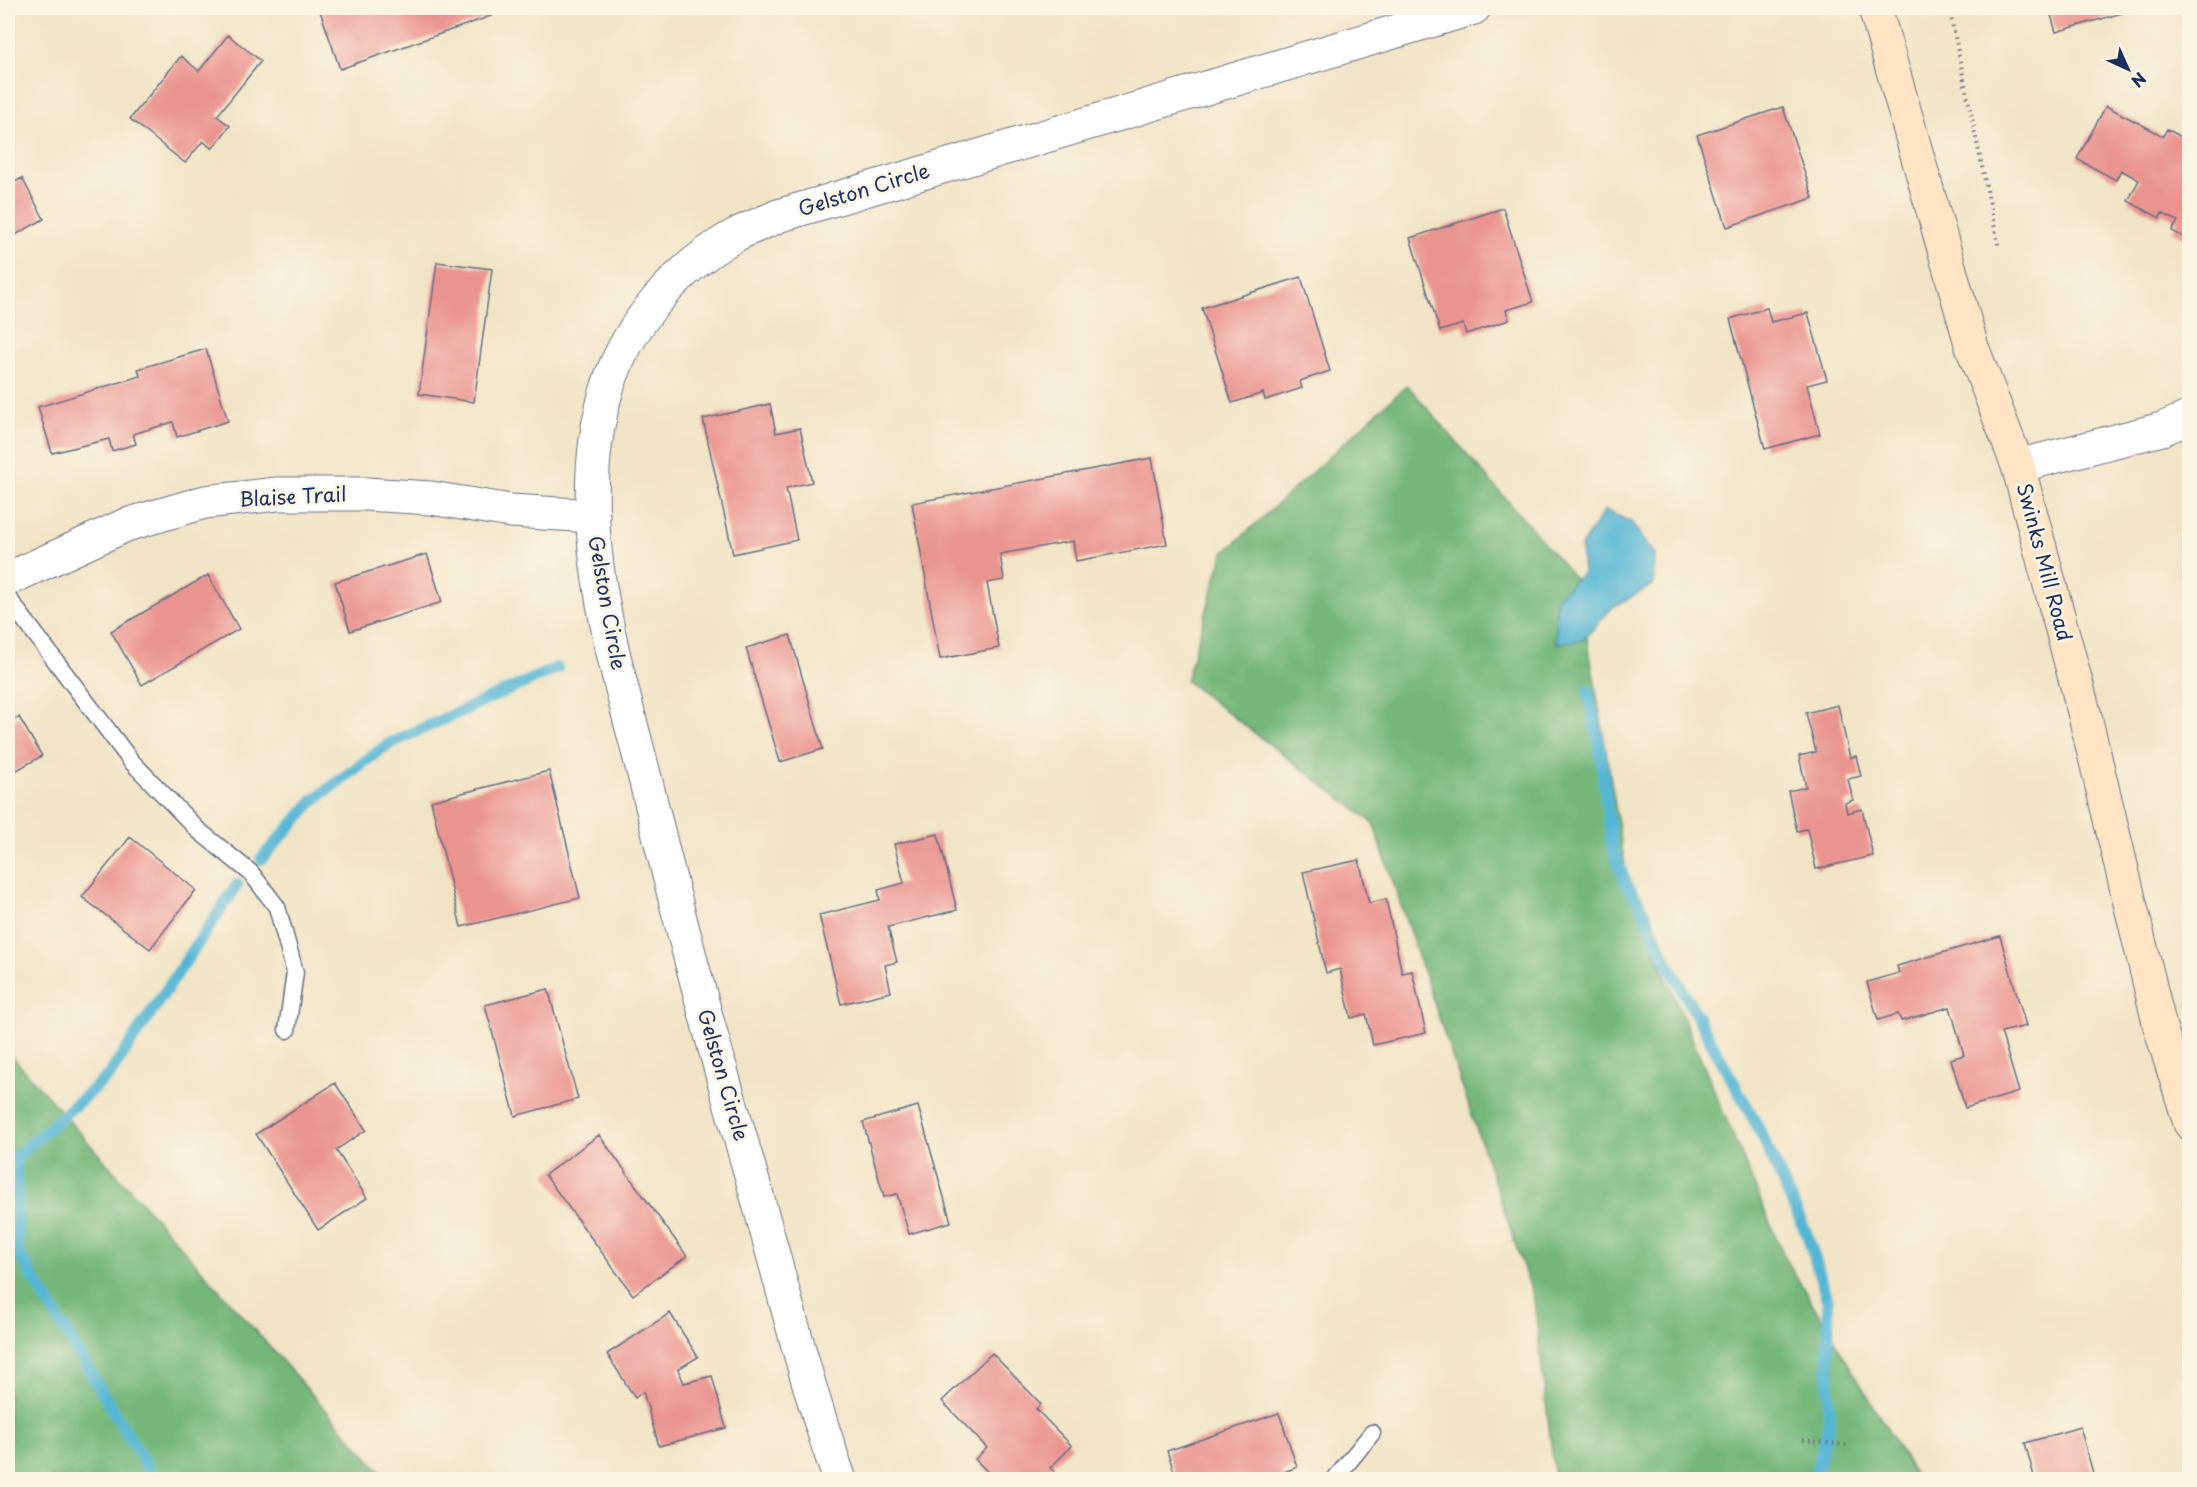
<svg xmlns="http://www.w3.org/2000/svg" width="2197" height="1487" font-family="'Playpen Sans',sans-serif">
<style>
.forest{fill:#74b77a;stroke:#48736c;stroke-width:1.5}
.water{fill:#55b6d4;stroke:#387299;stroke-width:1.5}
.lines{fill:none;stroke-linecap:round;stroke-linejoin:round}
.stream{stroke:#55b6d4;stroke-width:12}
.building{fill:#ea9490}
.lane-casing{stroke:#666e82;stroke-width:19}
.street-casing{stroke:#666e82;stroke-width:35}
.secondary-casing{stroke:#666e82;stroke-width:35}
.path{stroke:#666e82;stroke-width:4;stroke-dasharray:1.5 4.5;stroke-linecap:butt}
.lane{stroke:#fff;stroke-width:16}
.street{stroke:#fff;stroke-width:33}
.secondary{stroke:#fee5c5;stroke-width:33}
.labels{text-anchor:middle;stroke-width:5;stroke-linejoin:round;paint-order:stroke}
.street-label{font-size:20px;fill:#1b2f5e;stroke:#fcf5e5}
</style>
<rect width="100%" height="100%" fill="#fcf5e5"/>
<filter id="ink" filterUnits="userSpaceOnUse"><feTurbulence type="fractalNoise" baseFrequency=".0167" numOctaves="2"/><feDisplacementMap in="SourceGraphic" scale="12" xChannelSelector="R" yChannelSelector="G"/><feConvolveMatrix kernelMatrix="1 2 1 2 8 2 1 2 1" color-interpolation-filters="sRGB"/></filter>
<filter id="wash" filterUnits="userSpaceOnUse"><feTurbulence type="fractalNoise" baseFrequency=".008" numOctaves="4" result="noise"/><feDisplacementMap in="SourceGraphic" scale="24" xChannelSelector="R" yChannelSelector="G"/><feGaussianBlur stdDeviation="1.35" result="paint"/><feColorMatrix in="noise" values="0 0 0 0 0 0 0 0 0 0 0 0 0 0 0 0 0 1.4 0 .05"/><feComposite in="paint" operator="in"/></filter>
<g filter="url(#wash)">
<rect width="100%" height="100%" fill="#f1e4c6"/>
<path class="forest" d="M1407,385L1578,582L1629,889L1784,1256L1917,1479H1555L1534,1299L1373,823L1186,681L1223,554Z
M8,1052L387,1479H8Z"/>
<path class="water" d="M1605,510L1631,522L1655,555L1653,585L1613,607L1583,640L1556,643V598L1583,573L1581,546Z"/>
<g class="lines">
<path class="stream" d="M1588,691L1600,749L1612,847L1626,884L1640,904L1666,960L1757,1125L1808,1237L1828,1302L1829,1424L1814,1480
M261,859L314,800L388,744L557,668
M155,1480L18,1252L16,1157L109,1075L237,885"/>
</g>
<g id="blocks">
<path class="building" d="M319,8H488L491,16L340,69Z
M2049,8H2120L2122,13L2056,32Z
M228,35L261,61L217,116L230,126L212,149L203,141L185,163L130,119L181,56L199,71Z
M2106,106L2163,136L2167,129L2187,140L2190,135V240L2172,231L2178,221L2162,213L2160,218L2128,201L2139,180L2121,170L2116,180L2077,159Z
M1783,107L1813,198L1727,227L1697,135Z
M22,178L44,219L8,239V186Z
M1503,208L1533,302L1506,310L1509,320L1466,334L1463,324L1440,331L1410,238Z
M437,262L492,269L474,402L419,394Z
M1301,277L1330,371L1300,381L1302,388L1265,400L1263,393L1232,403L1202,308Z
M1767,308L1771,322L1808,313L1827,380L1807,385L1820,434L1765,449L1730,319Z
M206,349L228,421L177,437L173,422L133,434L136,444L112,451L109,439L52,453L38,407L140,376L138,369Z
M770,404L776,433L800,428L812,482L786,488L797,540L733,554L703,419Z
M1152,458L1167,544L1076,561L1073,541L1000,554L1004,580L987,583L999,648L940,659L912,503Z
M427,554L442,602L350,631L335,582Z
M208,575L239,629L142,685L111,631Z
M790,635L823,749L780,762L746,648Z
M1838,705L1850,758L1856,756L1861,776L1848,779L1853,800L1845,803L1847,813L1862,809L1873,856L1816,869L1807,829L1797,831L1788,791L1806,787L1799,756L1816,752L1806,713Z
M19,717L42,756L8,775V724Z
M549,771L580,898L461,927L431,801Z
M938,834L957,910L888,927L897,962L885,965L891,992L841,1004L819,915L880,900L878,890L904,883L894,844Z
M130,837L196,890L150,949L82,897Z
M1359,860L1369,903L1386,899L1402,973L1412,971L1426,1033L1373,1045L1366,1014L1351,1018L1340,969L1326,973L1303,872Z
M2000,936L2026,1026L2001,1032L2019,1092L1965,1108L1951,1059L1964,1055L1950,1007L1901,1021L1898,1014L1878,1020L1867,982L1899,973L1897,966Z
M548,989L578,1099L515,1116L485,1005Z
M335,1083L366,1130L336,1150L367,1198L318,1230L256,1134Z
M918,1106L951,1222L909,1234L897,1194L884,1197L863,1122Z
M599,1135L687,1256L633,1295L545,1175Z
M670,1313L698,1357L678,1369L684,1383L712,1376L726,1428L659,1446L643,1392L635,1398L607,1354Z
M992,1353L1041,1404L1036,1409L1072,1446L1050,1468L1060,1477L1057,1480H995L975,1459L987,1448L942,1401Z
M1279,1413L1297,1467L1282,1473L1284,1480H1177L1167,1451Z
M2080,1427L2095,1480H2035L2025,1443Z"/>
</g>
</g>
<g filter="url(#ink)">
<use href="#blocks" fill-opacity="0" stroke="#666e82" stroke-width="1.5"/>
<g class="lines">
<g class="lane-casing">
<path id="lane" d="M8,598L131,761L198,830L251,873L277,907L295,972L287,1030
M1334,1480L1372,1433"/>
</g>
<g class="street-casing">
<path id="street" d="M2018,466L2162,429L2190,417
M8,579L126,525L205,502L277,494H366L431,498L511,511L593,516
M840,1480C802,1373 777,1263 745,1154C710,1035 678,915 649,794C617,664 566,519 608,386C628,324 677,268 734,236C748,228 764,223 778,216L1474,8"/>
</g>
<g class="secondary-casing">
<path id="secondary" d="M1875,8L1972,347L2018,466L2084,712L2160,1027L2190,1123"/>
</g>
<path class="path" d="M1949,8L1999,248
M1803,1440L1846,1445"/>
<use href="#lane" class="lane"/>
<use href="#street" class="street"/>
<use href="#secondary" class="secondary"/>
</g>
</g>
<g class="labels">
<g class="street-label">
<text transform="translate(864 190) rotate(-17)" y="7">Gelston Circle</text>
<text transform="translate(293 497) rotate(-3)" y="7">Blaise Trail</text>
<text transform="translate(2044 562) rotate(75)" y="7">Swinks Mill Road</text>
<text transform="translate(607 603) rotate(80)" y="7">Gelston Circle</text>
<text transform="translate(723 1075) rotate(74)" y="7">Gelston Circle</text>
</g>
</g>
<rect width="2197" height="1487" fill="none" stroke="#fcf5e5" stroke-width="30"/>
<g transform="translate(2128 69) rotate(135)" stroke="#fcf5e5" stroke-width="4.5" paint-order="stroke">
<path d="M0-4.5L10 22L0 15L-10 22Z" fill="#1b2f5e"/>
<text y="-9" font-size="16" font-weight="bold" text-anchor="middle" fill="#1b2f5e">N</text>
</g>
</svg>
